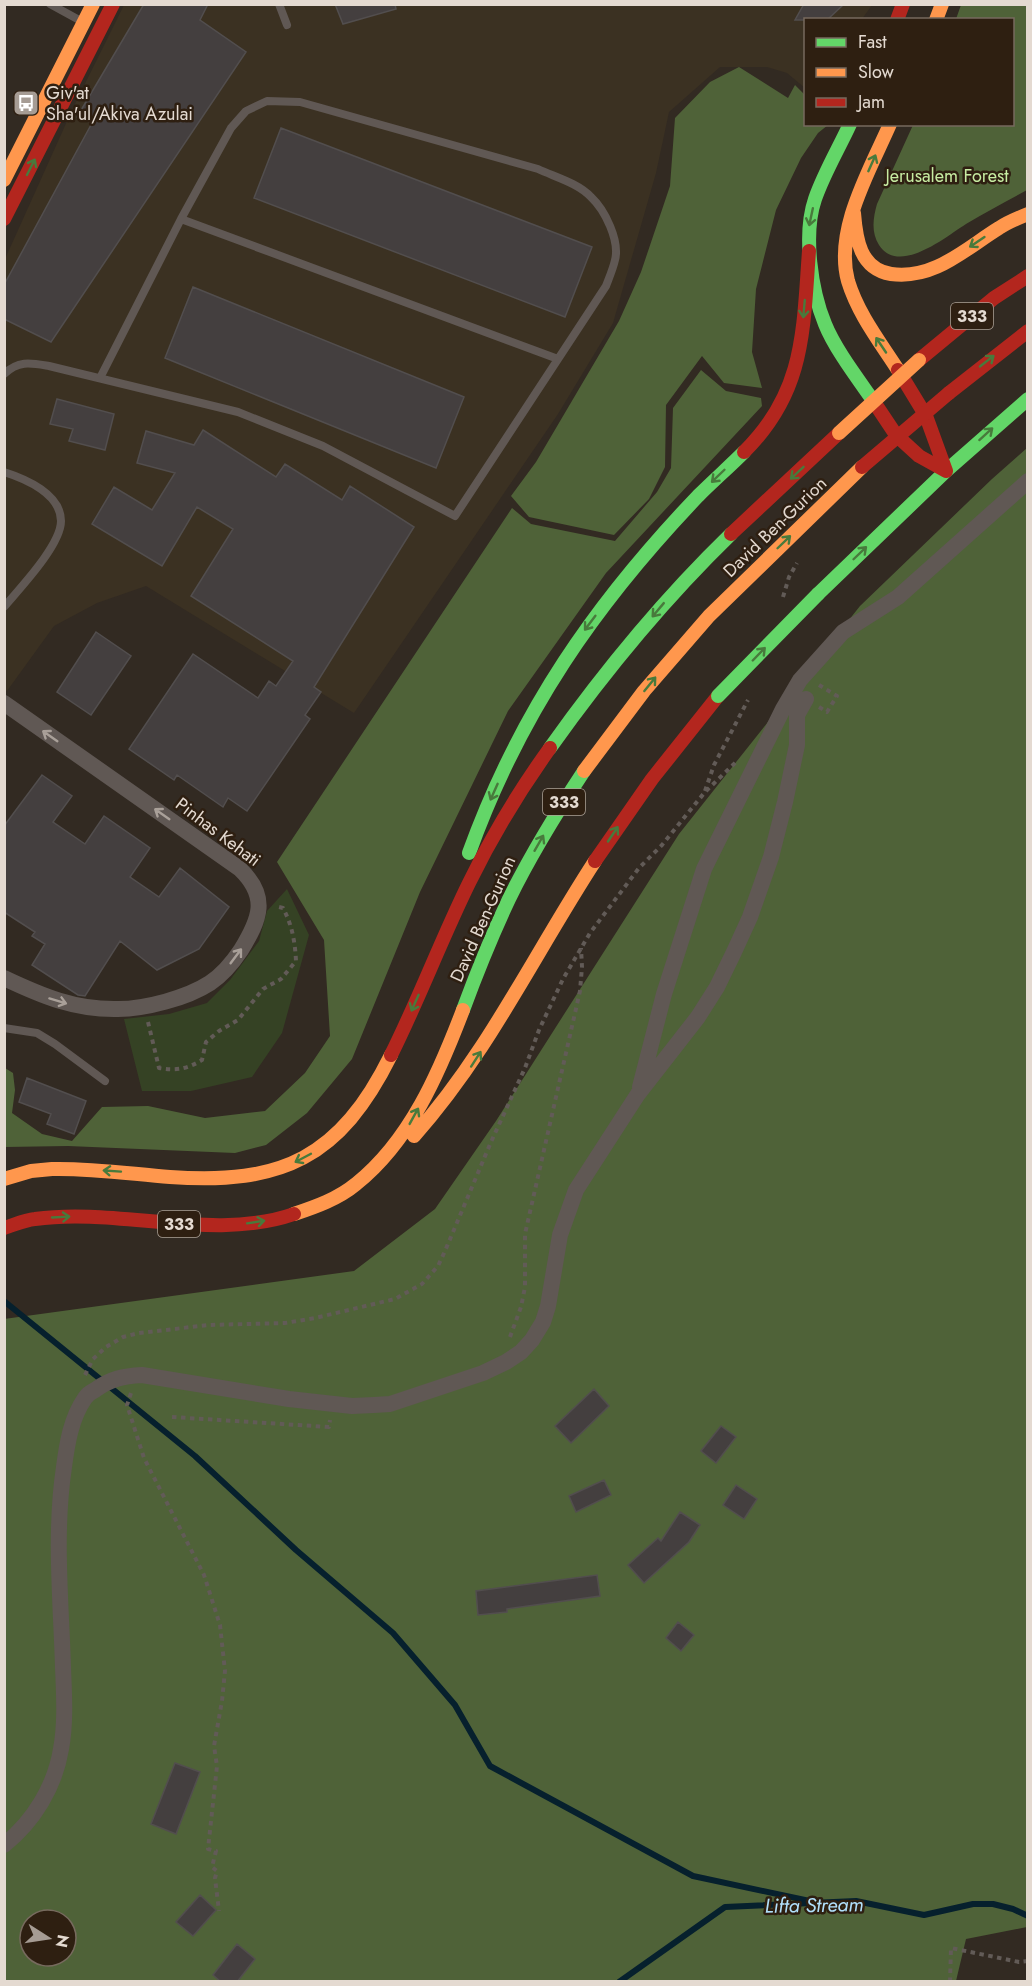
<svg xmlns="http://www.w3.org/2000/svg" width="1032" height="1986" font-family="Jost,sans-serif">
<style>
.industrial{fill:#3b3122}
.green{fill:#354224}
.forest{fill:#4f6238;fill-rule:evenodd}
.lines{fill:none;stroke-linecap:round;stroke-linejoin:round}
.stream{stroke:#06202d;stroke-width:6}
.building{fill:#443f3f;stroke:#524e4e;stroke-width:1.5}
.path{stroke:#625b57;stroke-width:4;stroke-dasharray:4.5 4.5;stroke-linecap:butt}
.lane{stroke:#605854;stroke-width:8}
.street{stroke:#605854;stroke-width:16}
.fast{stroke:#63d668;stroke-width:14}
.slow{stroke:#ff974d;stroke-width:14}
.jam{stroke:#b3261e;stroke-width:14}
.fast-bridge{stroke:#63d668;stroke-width:14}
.slow-bridge{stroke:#ff974d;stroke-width:14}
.jam-bridge{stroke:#b3261e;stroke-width:14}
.oneway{stroke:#487a3c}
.oneway2{stroke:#a9a099}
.labels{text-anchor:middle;stroke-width:5;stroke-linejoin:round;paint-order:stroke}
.shield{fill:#2e1f11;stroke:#ada297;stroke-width:1.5}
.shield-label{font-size:16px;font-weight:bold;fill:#e4dad1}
.poi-label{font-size:18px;fill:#e4dad1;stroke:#2e1f11;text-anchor:start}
.park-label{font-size:18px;fill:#c7eca2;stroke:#2e1f11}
.street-label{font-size:18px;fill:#e4dad1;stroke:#2e1f11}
.water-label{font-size:20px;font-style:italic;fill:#b1e0fc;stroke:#2e1f11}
</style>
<rect width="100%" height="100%" fill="#322a22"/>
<path class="industrial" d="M124,5H872L862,19L806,20L805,88L787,73L767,67H720L669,112L656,173L613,323L558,414L354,713L146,586L97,603L54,626L7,691L5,689V259L73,108Z"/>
<path class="green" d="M287,889L309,935L282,1033L252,1077L191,1091H142L124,1019L169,1014L207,1003L230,980L259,941L267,911Z"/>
<path class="forest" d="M961,5H1027V190C1007,201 986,212 966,224C947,236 899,276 879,245C871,232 873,218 877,204L913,125L1012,124V20L956,19Z
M739,67L788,98L795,85L805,95L806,124L828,125L818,133L801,158L776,210L756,289L752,352L762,388L724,383L702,356L666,405L665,467L649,499L614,535L529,517L511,496L536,462L619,321L641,272L670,186L675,118L710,82Z
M701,370L726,391L761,398L762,406L606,573L508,711L420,892L352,1059L307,1113L266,1145L235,1153L68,1146L5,1147V1068L13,1073L15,1090L12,1113L42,1134L72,1141L102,1107L148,1106L205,1118L265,1111L305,1073L330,1036L324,940L277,862L512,508L531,524L615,541L657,492L671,468L673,408Z
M1027,448V1927L966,1939L956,1981H5L4,1319L354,1271L435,1209L496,1121L679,834L860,606L992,479ZM30,1920H66V1956H30Z"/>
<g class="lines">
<path class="stream" d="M4,1301L195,1456L296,1550L393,1633L455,1705L490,1766L693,1876L819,1903
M619,1982L725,1907L856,1901L924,1915L973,1904H993L1013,1909L1028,1916"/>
</g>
<path class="building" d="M144,4H208L200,20L246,52L51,342L4,319V285L92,123L77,117Z
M335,4H395L396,9L343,24Z
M804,4H844L827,20H795Z
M281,128L592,247L565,317L254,198Z
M193,287L464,397L436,468L165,358Z
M57,399L114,414L105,450L69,441L73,429L50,424Z
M203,430L276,477L285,464L342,500L350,486L414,527L314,687L321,692L305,715L310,719L247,811L228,798L223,807L177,775L174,780L129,749L193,654L258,698L269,681L276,686L293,661L191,596L233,529L197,507L162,566L92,524L114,487L152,510L175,473L137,463L146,431L194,445Z
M96,632L131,656L91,715L57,692Z
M42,775L72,796L53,822L85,844L104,816L150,848L130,877L159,897L180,868L229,907L199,949L157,970L120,941L85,996L78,995L32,965L45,944L32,936L35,932L4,912V826Z
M27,1078L86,1101L74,1134L47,1124L51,1114L19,1102Z
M594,1389L609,1406L571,1443L555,1426Z
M721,1426L736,1437L716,1463L701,1451Z
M604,1480L611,1495L576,1512L569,1496Z
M736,1485L757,1499L744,1519L723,1505Z
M680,1512L700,1525L689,1542L644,1583L628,1565L658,1538L661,1541Z
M597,1575L600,1596L507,1609V1612L478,1615L476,1591Z
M678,1622L694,1635L681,1651L666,1638Z
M175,1763L200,1772L176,1834L151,1824Z
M200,1895L216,1910L193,1936L176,1922Z
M237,1944L255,1959L237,1982H221L213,1975Z"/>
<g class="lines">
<path class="path" d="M783,597L789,577L797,563
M819,707L827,712L837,696L819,685
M705,791L714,765L748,700
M148,1022L159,1068C176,1071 187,1069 202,1060L206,1042L219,1031L238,1020L263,989L281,979L296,961C295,941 292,925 283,908L275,906
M510,1337L521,1307L525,1287V1234L580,991L582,967L581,948
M85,1375L93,1359L106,1347L123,1337L139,1333L209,1325L285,1323L315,1318L395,1299L422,1284L438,1266L445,1251L491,1142L525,1068L539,1030L563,979L590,933L639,868L662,845L705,792L737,761
M131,1393L127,1405L144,1458L204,1575L220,1625L225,1671L222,1701L214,1746L217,1766L208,1849L216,1851L212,1867L217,1871L215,1878L219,1911
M172,1417L329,1427L330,1420
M950,1982L951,1948L1019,1962L1028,1961"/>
<path class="lane" d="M50,4L81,21
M279,4L287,25
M181,219L558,359
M4,374C19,360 31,363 49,366L238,412L323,446L455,516L606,286C609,278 613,269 615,260C620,241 605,210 591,197C578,183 555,177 538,169L300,102L267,101L246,111L231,128L181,219L100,378
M4,472C26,479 61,494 61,521C61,545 20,588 4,607
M4,1028L37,1033L55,1044L105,1081"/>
<path class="street" d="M4,703L240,869C269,897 260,919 241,950C233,962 222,975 210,983C187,998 145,1009 118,1009C75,1010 42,996 4,978
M640,1087L664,994L704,869L783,709L800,680L843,632L898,597L1028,481
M4,1845C34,1821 55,1786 61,1749C66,1722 64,1694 63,1667C61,1600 54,1534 64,1467C67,1444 71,1418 85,1398C87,1395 91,1392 95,1390C110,1379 123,1376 142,1375L289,1399L352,1406L374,1405L390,1404L483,1373L506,1362L521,1352L532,1340L543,1322L548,1306L560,1235L576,1190L638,1094L698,1017L717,987L734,952L750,917L771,857L785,802L797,745V715L806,699"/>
<path class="fast" d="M850,124C839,148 824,173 815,199C803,234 811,290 825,324C835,349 858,379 874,402
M818,594L946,471L1028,399
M550,748C604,672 663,600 731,534
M469,853C520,712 595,604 698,496C713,481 729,467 744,452
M463,1010C477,972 492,935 509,899C531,854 557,812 584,771"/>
<path class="slow" d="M936,20L942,4
M890,124C870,170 834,230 848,281C858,314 880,342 898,370
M4,180L93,4
M854,213C856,239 860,269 891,274C934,280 965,249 999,228C1008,222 1018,218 1028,214
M584,771L644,691L709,616L862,467
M414,1136C488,1053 535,953 595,861
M4,1179L31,1171L52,1169C92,1168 131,1174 170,1177C282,1185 340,1158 391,1055
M294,1214C315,1207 338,1199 356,1184C410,1141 439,1073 463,1010"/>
<path class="jam" d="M897,20L903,4
M4,219L113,4
M919,360L994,298L1028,276
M898,370L926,416L946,471
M949,393L1028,331
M874,402L896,435L919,456L946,471
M744,452C805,392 803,331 809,251
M731,534L839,433
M595,861L652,779L718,696
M391,1055C419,999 441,940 469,883C492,836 519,791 550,748
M4,1228C14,1225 24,1220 35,1219C118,1207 214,1242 294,1214"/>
<path class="fast-bridge" d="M718,696L818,594"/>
<path class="slow-bridge" d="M839,433L919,360"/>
<path class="jam-bridge" d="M862,467L949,393"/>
</g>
<defs><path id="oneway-shaft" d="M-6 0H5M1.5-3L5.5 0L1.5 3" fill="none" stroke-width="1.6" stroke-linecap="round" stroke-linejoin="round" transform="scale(1.5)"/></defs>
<g class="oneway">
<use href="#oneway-shaft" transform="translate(872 163) rotate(-66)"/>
<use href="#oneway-shaft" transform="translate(31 167) rotate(-63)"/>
<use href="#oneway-shaft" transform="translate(811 217) rotate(102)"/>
<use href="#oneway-shaft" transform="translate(977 242) rotate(146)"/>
<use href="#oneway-shaft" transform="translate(804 309) rotate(95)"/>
<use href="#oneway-shaft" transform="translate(881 345) rotate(-124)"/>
<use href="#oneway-shaft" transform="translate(987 361) rotate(-38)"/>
<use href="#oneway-shaft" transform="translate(986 434) rotate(-42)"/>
<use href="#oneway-shaft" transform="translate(797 473) rotate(137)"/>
<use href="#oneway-shaft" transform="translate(718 476) rotate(136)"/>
<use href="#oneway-shaft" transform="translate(784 542) rotate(-44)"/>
<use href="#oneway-shaft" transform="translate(860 553) rotate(-44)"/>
<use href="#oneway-shaft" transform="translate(658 610) rotate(130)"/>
<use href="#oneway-shaft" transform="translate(590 623) rotate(127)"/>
<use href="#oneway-shaft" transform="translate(759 654) rotate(-46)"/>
<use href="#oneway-shaft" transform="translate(650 684) rotate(-51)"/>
<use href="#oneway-shaft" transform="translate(494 792) rotate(114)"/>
<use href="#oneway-shaft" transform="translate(613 834) rotate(-56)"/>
<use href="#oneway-shaft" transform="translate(539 843) rotate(-60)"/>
<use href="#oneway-shaft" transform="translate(415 1003) rotate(114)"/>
<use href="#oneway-shaft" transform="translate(476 1059) rotate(-57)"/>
<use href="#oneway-shaft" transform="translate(414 1116) rotate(-61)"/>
<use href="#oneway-shaft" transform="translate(303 1158) rotate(152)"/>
<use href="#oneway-shaft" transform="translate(112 1171) rotate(-176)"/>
<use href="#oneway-shaft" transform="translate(61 1217) rotate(-3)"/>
<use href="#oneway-shaft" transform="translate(256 1222) rotate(-9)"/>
</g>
<g class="oneway2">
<use href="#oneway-shaft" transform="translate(50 736) rotate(-145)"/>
<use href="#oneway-shaft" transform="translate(162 814) rotate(-145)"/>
<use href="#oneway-shaft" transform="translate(236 956) rotate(-53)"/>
<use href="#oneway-shaft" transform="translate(58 1001) rotate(17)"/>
</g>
<defs>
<g id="bus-square" transform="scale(1.35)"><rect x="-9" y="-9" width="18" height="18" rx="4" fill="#a69c94" stroke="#2e1f11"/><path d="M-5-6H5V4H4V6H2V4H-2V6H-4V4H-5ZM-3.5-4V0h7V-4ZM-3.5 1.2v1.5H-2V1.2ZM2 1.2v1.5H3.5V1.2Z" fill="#fff"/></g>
</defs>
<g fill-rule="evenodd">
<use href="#bus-square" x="26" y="103"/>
</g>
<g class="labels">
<g class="shield">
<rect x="951" y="303" width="42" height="26" rx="4.5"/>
<rect x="543" y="789" width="42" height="26" rx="4.5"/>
<rect x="158" y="1211" width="42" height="26" rx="4.5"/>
</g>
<g class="shield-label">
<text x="972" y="322">333</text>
<text x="564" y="808">333</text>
<text x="179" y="1230">333</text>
</g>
<g class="poi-label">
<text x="46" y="99">Giv'at<tspan x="46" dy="21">Sha'ul/Akiva Azulai</tspan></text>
</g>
<g class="park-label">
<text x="947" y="182">Jerusalem Forest</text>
</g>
<g class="street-label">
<text transform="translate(775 527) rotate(-44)" y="6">David Ben-Gurion</text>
<text transform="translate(218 832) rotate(37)" y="6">Pinhas Kehati</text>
<text transform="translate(483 919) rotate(-66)" y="6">David Ben-Gurion</text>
</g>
<g class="water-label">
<text transform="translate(814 1905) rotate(-1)" y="7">Lifta Stream</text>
</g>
</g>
<rect width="1032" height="1986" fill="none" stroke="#e4dad1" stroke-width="12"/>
<rect x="804" y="18" width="210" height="108" fill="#2e1f11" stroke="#776a5e" stroke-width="1.5"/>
<rect x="816" y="38" width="30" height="9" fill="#63d668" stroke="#776a5e" stroke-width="1.5"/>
<text x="858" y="48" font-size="18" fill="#e4dad1">Fast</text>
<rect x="816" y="68" width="30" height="9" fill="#ff974d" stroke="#776a5e" stroke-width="1.5"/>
<text x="858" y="78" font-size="18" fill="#e4dad1">Slow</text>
<rect x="816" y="98" width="30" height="9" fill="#b3261e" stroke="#776a5e" stroke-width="1.5"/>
<text x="858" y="108" font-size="18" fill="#e4dad1">Jam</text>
<g transform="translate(48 1938) rotate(102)"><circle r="28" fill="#2e1f11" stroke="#776a5e" stroke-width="1.5"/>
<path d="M0-4.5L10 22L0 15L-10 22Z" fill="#a69c94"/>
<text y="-9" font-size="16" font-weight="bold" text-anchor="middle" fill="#e4dad1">N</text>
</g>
</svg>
